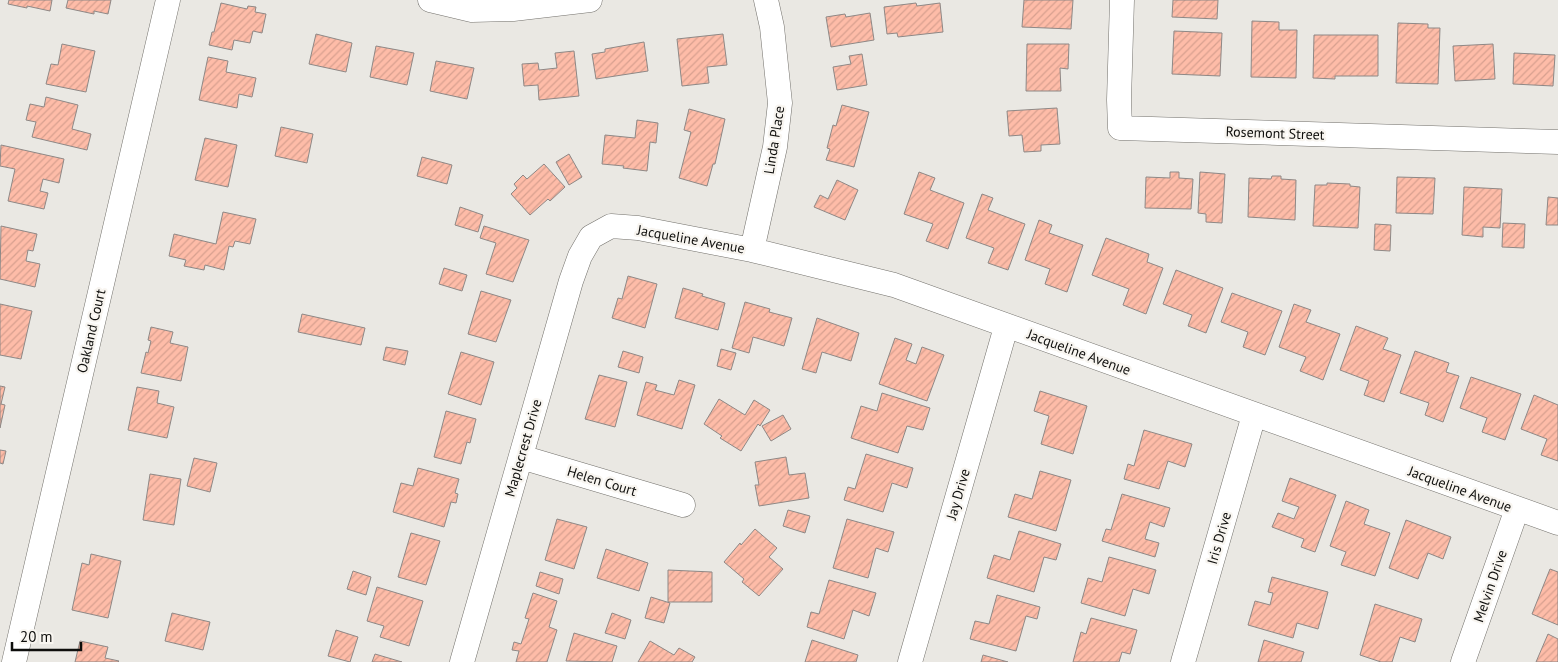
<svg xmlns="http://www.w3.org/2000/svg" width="1558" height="662" font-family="'PT Sans',sans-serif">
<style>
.building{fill:url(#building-hatch);stroke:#8e8886}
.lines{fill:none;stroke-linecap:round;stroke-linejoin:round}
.minor-casing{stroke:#73716c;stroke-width:25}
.minor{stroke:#fff;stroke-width:24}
.labels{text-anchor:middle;stroke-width:4.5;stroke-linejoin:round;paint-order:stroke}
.street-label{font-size:14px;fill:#0e0e0c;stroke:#f8f5f0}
</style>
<defs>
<pattern id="building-hatch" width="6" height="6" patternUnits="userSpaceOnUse" patternTransform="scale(1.25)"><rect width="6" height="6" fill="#febca8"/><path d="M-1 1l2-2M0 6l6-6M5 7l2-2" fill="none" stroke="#d8a08f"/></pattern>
</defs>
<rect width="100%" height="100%" fill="#eae8e3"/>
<path class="building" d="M9,0H52L50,11L27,6V8L8,4Z
M68,0H111L108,14L94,11V14L66,8Z
M1024,0H1073L1071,29L1022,27Z
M1173,0H1218L1217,19L1172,17Z
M221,3L247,9L248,6L256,7L255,12L266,14L262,33L253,31L250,43L234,40L232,50L209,45L212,32H214Z
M916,3L917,6L940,3L943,32L898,37L897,33L887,34L884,7Z
M870,13L874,40L831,47L826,17L845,14L846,17Z
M1252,21L1279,22V30H1297L1296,78L1251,77Z
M1398,23L1428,24V28H1440L1438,84L1396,83Z
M1174,31L1222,33L1220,76L1172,74Z
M316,34L352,43L346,72L309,64Z
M723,34L727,65L707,67L709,83L682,86L677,39Z
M1314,35H1378V76H1335V79L1313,78Z
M644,42L648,71L596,79L592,54L605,52V49Z
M62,44L95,51L86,92L46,84L51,64L58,65Z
M1027,44H1069L1068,69L1060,68L1061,91H1026Z
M1493,44L1495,79L1455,81L1453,46Z
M376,46L414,53L407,85L370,77Z
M574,51L579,96L539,100L538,85L524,86L522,64L538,63L539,70L557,68L555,53Z
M1514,53L1555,55L1553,86L1513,84Z
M862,54L867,85L837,90L833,67L851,64L849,56Z
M208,57L228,61L226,72L256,78L252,97L239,94L237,108L199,100Z
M436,61L474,68L467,99L430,91Z
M46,97L78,105L72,129L91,134L87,150L32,137L36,122L26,120L30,104L44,107Z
M842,105L869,112L854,167L826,160L830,149L827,148L833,125L836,126Z
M1057,108L1060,144L1041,145V151L1024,152L1022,135L1009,136L1007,111Z
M689,109L725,119L715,164H713L707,186L679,178L691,132L684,130Z
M637,120L658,123L656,143L650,142L647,171L623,168L624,166L602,164L605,135L635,138Z
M281,127L313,134L307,163L275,156Z
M205,138L237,145L228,187L195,180Z
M1,145L64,159L59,183L43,179L40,191L48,193L44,209L8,201L15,169L0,166Z
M569,154L582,177L569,185L556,162Z
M422,157L452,165L447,184L417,176Z
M544,164L565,187L550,201L548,199L530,215L511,194L517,188L514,184L523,175L527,179Z
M919,172L935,178L930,190L964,203L948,249L926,241L933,224L904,214Z
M1170,172H1179V178L1193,179L1191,209L1145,208L1146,177L1170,178Z
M1200,172L1225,174L1222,223L1206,222V214L1198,213Z
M1272,176H1281V179L1296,180L1295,220L1248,217L1249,178L1271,179Z
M1397,177L1435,178L1433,214L1396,213Z
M837,180L858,190L845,220L814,207L820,195L828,199Z
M1327,183L1350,184V186L1360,187L1358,228L1313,226L1315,185H1327Z
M1464,187L1502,189L1500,228L1483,227V237L1462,235Z
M982,194L993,198L988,210L1025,224L1008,270L988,263L994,248L966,238Z
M1548,197L1558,198V225H1546Z
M460,207L483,215L478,232L455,225Z
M223,212L256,219L250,244L235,241L233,247L229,246L224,270L205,265L204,270L184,266L186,260L169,256L174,234L216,244Z
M1039,220L1052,225L1049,233L1083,245L1067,292L1045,284L1050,269L1025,260Z
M1503,223L1525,224L1524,248L1502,247Z
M1375,224L1391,225L1390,251L1374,250Z
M1,226L37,234L33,251L28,250L26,261L40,264L35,287L0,279Z
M484,226L529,240L513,282L486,274L496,243L480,238Z
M1106,238L1149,254L1147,262L1163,268L1146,314L1123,305L1129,289L1092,275Z
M444,268L467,275L462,291L439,284Z
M1176,270L1223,288L1206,333L1188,326L1192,315L1163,304Z
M628,276L657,284L645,328L612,318L618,298L622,299Z
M683,288L703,294L702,296L725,303L718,330L675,318Z
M481,291L511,300L496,342L468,334Z
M1232,293L1282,311L1265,355L1243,347L1248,332L1221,322Z
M745,302L770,309L769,312L792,318L784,346L753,337L749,353L732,348Z
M0,304L32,311L21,359L0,355Z
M1294,304L1311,310L1306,322L1340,334L1323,380L1300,371L1306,357L1279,347Z
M302,314L365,328L361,345L298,332Z
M817,318L859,333L851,361L822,352L816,373L802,369Z
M1356,326L1388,338L1383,349L1401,355L1384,402L1364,395L1369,381L1340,370Z
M151,327L173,332L170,343L188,347L181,381L141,373L146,352L148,353L151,341L148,340Z
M895,338L912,344L906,360L916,364L922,347L944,355L927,401L879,384Z
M386,347L408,351L405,365L383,360Z
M721,349L736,353L731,370L717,366Z
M623,351L643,357L639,373L618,367Z
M1415,351L1449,363L1446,372L1459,376L1443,422L1425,415L1429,403L1400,393Z
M461,352L494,362L481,405L448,394Z
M599,375L627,382L615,427L585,419Z
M1471,377L1521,394L1505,440L1482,432L1487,418L1460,408Z
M679,380L695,385L682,429L637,415L646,382L657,385L655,390L674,395Z
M0,386L5,387L1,404L5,405L0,428Z
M137,387L159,391L157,403L174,407L167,438L128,430Z
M1040,391L1087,406L1073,454L1041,444L1049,416L1034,411Z
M882,393L930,408L923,430L907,426L898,453L851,438L861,406L877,411Z
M1534,395L1558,405V461L1541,455L1547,439L1521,429Z
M719,399L745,415L754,400L770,410L760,426L758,424L741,451L720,438L722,436L704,424Z
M446,411L476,419L470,443L467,442L461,464L434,457Z
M783,415L791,429L771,441L762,426Z
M1144,430L1192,444L1185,467L1168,461L1159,489L1124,479L1128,464L1134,466Z
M0,450L6,451L3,464L0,463Z
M866,454L913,468L907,488L892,483L883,512L844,500L848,487L855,489Z
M786,457L789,475L805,473L809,498L759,506L755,485H759L755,462Z
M194,458L217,463L210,492L187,486Z
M418,468L459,479L455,493L458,494L456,503L451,502L444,527L393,512L401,483L413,486Z
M1040,471L1071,480L1056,531L1008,517L1015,494L1032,499Z
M150,474L181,479L174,525L143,520Z
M1290,478L1336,495L1315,552L1301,547L1304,539L1272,527L1278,513L1294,519L1299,507L1282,501Z
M1122,494L1170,508L1164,527L1150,522L1145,539L1159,543L1155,557L1102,541L1106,529L1111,530Z
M1346,501L1369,510L1364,524L1390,533L1375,576L1341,565L1346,552L1330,546Z
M788,510L810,516L805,533L783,526Z
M557,519L587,527L574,569L545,560Z
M847,519L894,532L888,552L876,548L868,578L833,568Z
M1406,520L1451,537L1443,559L1428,553L1418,579L1389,568Z
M755,529L777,548L769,557L783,569L759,596L742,582L744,579L724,562L740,543L741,545Z
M1019,531L1061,544L1056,560L1044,557L1034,592L987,578L994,555L1010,560Z
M411,533L440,541L426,585L398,577Z
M606,549L648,563L639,591L597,578Z
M91,554L121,561L108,618L72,610L82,563L89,565Z
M1109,557L1156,570L1149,594L1133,589L1125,616L1081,603L1088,578L1102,582Z
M1550,569L1558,572V625L1532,614Z
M668,570L712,572V602H668Z
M353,571L371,577L366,595L347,589Z
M540,572L563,579L559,594L536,586Z
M1272,577L1328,592L1318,629L1297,623L1293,638L1248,625L1255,601L1270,605L1273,593L1268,592Z
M829,580L876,593L869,616L853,610L844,639L807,627L811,612L819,614Z
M377,587L423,601L409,646L380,637L384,626L367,621Z
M533,593L557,601L549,627L557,630L547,662H516L519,651L512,650L514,642L521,644L529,619L525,618Z
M997,595L1040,607L1037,619L1026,616L1016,651L970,639L975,621L989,624Z
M651,597L670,603L664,623L645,618Z
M1375,604L1422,619L1415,642L1400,637L1392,662H1381L1360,655Z
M172,613L210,622L203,650L165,641Z
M612,613L631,620L625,639L605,633Z
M1091,618L1137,630L1130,654L1122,652L1119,662H1073L1081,632L1086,634Z
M336,630L358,637L350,662L328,656Z
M574,633L617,646L612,662L566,661Z
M1548,634L1558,639V662H1536Z
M812,640L858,655L856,662H805Z
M1264,640L1304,652L1301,662H1258Z
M80,641L108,647L105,658L119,661L118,662H75Z
M650,641L674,655L679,648L695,657L692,662H638Z
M375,654L402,662H372Z
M983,655L1008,662H981Z"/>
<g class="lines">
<g class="minor-casing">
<path id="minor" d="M430,0L472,10L513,9L590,0
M1122,0L1119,100L1120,128L1558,142
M752,250L775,147L780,103L772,27L766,0
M521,457L683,505
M14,662L168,0
M462,662L571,281L580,256L591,237L611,226L638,228L752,250L894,285L1558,523
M910,662L1006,327
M1183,662L1254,415
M1463,662L1517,509"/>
</g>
<use href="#minor" class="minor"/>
</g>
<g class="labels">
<g class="street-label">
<text transform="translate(1275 133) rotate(2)" y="5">Rosemont Street</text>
<text transform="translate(774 140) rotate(-81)" y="5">Linda Place</text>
<text transform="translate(691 239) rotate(10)" y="5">Jacqueline Avenue</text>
<text transform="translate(91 331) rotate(-77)" y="5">Oakland Court</text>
<text transform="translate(1079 352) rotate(20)" y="5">Jacqueline Avenue</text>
<text transform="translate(523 448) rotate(-74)" y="5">Maplecrest Drive</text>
<text transform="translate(602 481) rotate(17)" y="5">Helen Court</text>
<text transform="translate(1460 489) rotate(20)" y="5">Jacqueline Avenue</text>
<text transform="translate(958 494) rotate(-74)" y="5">Jay Drive</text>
<text transform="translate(1219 538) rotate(-74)" y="5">Iris Drive</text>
<text transform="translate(1490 586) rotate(-71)" y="5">Melvin Drive</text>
</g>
</g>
<path d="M12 642v8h69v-8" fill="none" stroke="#0e0e0c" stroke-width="2.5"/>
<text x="20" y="642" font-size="15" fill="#0e0e0c" stroke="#f8f5f0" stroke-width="4" paint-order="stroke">20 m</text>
</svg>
